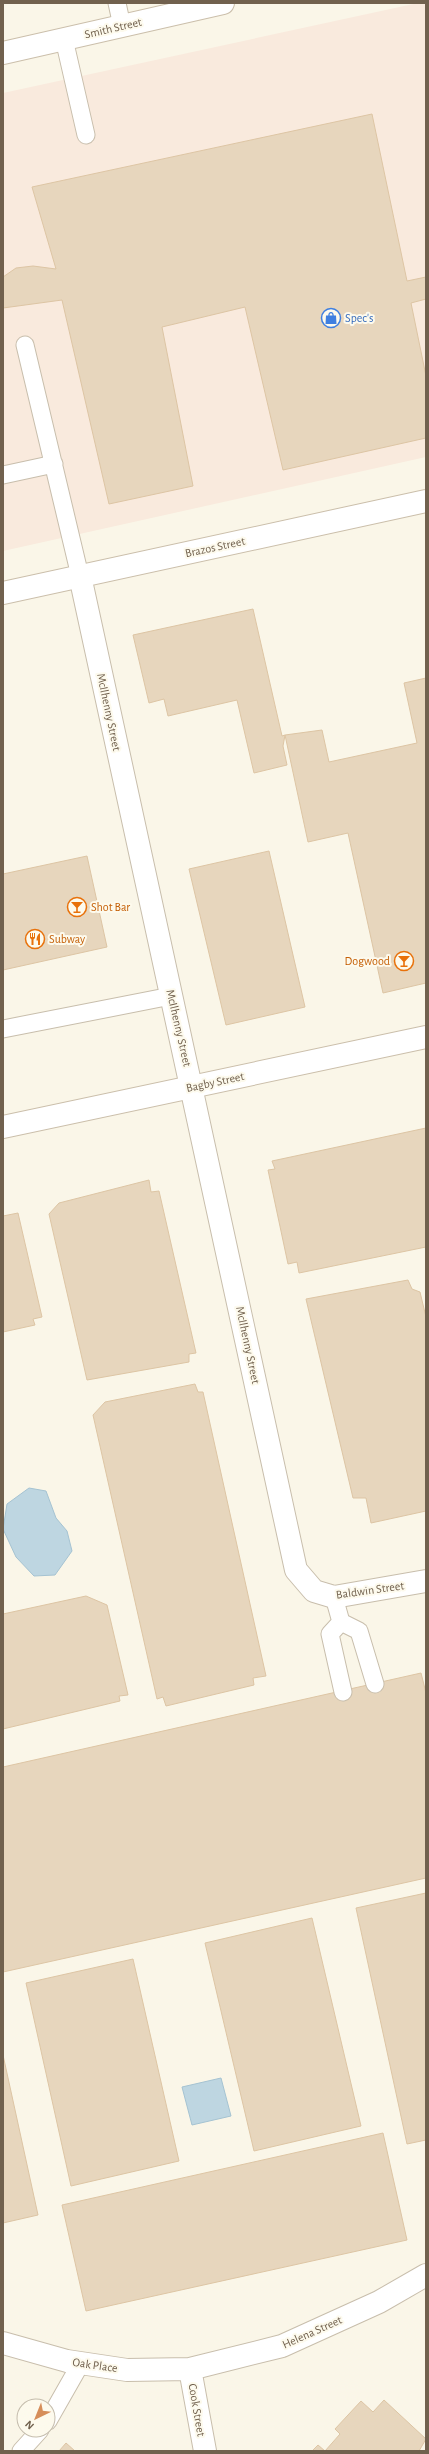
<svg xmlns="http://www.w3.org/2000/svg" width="429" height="2454" font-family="'Alegreya Sans',sans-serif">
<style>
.commercial{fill:#f9eadd}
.water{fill:#bed6e1;stroke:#a5c3d2}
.building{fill:#e7d6bd;stroke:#ddc5a4}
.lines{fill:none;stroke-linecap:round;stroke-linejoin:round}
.lane-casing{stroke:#c8beac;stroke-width:19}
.street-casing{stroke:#c8beac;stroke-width:24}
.secondary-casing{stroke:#cbbfab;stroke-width:24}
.lane{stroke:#fff;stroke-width:17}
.street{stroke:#fff;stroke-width:22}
.secondary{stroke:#fff;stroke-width:22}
.labels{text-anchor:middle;stroke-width:4;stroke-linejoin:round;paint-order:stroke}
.street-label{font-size:12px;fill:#71614e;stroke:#fdfaed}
.shop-label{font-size:12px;fill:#366cbe;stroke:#fdfaed;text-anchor:start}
.food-label{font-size:12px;fill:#c56008;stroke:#fdfaed;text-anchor:start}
</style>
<rect width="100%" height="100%" fill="#faf6e8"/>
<path class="commercial" d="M418,3H426V457L3,551V93Z"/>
<path class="water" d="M29,1488L46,1491L56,1518L67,1531L72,1551L55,1575L34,1576L16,1557L3,1529L7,1504Z
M221,2078L231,2116L192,2125L182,2087Z"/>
<path class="building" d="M372,114L407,281L426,277V299L411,303L426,376V438L283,470L245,307L162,327L193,486L109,504L62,300L3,308V277L16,268L33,266L56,269L32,187Z
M253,609L282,736L285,735L283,746L287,765L254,773L237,700L168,716L164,699L149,703L133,635Z
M426,678V983L383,993L348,833L308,842L285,735L322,730L329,762L417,743L404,683Z
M269,851L305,1007L226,1025L189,869Z
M87,856L107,947L3,970V874Z
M426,1128V1247L299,1273L297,1262L288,1264L268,1170L275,1169L272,1161Z
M149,1180L151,1192L159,1191L196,1353L189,1354V1362L87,1380L49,1214L59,1203Z
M18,1213L42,1317L33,1319L35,1325L3,1332V1216Z
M408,1280L412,1289L420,1292L426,1317V1511L371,1523L366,1498H353L306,1299Z
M195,1384L198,1392H203L266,1676L253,1678L254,1685L166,1706L163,1697L157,1699L93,1415L105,1402Z
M86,1596L107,1605L128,1695L119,1696L120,1701L3,1729V1614Z
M421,1673L426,1693V1878L3,1972V1767Z
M426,1893V2140L407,2144L356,1908Z
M312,1918L361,2126L254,2151L205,1943Z
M133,1959L179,2161L71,2186L26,1983Z
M3,2055L38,2215L3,2223Z
M383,2133L407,2240L86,2311L62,2205Z
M384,2400L426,2439L419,2451H312L318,2445L325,2451L340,2434L335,2429L361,2401L373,2412Z
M66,2443L75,2451H59Z"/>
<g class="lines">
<g class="lane-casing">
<path id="lane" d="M117,3L122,26
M64,39L86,135
M25,345L80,576
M3,475L54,464
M3,1029L171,996
M334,1597L341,1622L359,1631L375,1684
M341,1622L330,1634L343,1692
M48,2421L81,2363
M21,2451L40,2430"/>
</g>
<g class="street-casing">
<path id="street" d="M80,576L296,1570L314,1591L334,1597L426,1581
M3,2343L67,2361L127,2370L190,2369L282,2346L379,2302L426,2275
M190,2369L205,2451"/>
</g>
<g class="secondary-casing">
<path id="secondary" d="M3,53L223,3
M3,593L426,501
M3,1127L426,1037"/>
</g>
<use href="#lane" class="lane"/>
<use href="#street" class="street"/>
<use href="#secondary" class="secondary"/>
</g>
<defs>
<g id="shop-ring" transform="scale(1)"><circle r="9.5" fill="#fdfaed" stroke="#3f7fe0" stroke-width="1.5"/><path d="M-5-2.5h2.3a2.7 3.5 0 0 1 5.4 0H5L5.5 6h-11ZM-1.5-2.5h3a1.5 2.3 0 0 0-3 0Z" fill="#3f7fe0"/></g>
<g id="bar-ring" transform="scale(1)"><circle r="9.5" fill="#fdfaed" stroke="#e8710a" stroke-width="1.5"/><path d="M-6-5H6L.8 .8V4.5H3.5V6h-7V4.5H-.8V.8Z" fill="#e8710a"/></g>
<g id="restaurant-ring" transform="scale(1)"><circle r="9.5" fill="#fdfaed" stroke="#e8710a" stroke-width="1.5"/><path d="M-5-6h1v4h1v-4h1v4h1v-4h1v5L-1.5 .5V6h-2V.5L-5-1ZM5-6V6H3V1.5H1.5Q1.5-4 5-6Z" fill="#e8710a"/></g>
</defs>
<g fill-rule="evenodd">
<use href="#shop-ring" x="331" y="318"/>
<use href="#bar-ring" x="77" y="907"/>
<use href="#restaurant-ring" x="35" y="939"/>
<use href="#bar-ring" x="404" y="961"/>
</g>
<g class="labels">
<g class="street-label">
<text transform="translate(113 28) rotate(-13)" y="4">Smith Street</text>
<text transform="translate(215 547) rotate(-12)" y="4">Brazos Street</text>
<text transform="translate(109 712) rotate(78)" y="4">McIlhenny Street</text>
<text transform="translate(179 1028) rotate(77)" y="4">McIlhenny Street</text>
<text transform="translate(215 1082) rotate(-12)" y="4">Bagby Street</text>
<text transform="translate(248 1345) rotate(78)" y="4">McIlhenny Street</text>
<text transform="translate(370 1590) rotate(-8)" y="4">Baldwin Street</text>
<text transform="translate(312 2332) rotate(-24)" y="4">Helena Street</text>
<text transform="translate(95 2365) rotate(8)" y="4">Oak Place</text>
<text transform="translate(197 2410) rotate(80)" y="4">Cook Street</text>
</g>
<g class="shop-label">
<text x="345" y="322">Spec's</text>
</g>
<g class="food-label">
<text x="91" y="911">Shot Bar</text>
<text x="49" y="943">Subway</text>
<text x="390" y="965" text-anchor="end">Dogwood</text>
</g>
</g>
<rect width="429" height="2454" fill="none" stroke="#71614e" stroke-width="8"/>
<g transform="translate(36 2418) rotate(223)"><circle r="19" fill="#fdfaed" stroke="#c5bdad"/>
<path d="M0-3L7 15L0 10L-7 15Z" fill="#d68e5a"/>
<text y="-6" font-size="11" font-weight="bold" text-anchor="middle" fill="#71614e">N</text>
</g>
</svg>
